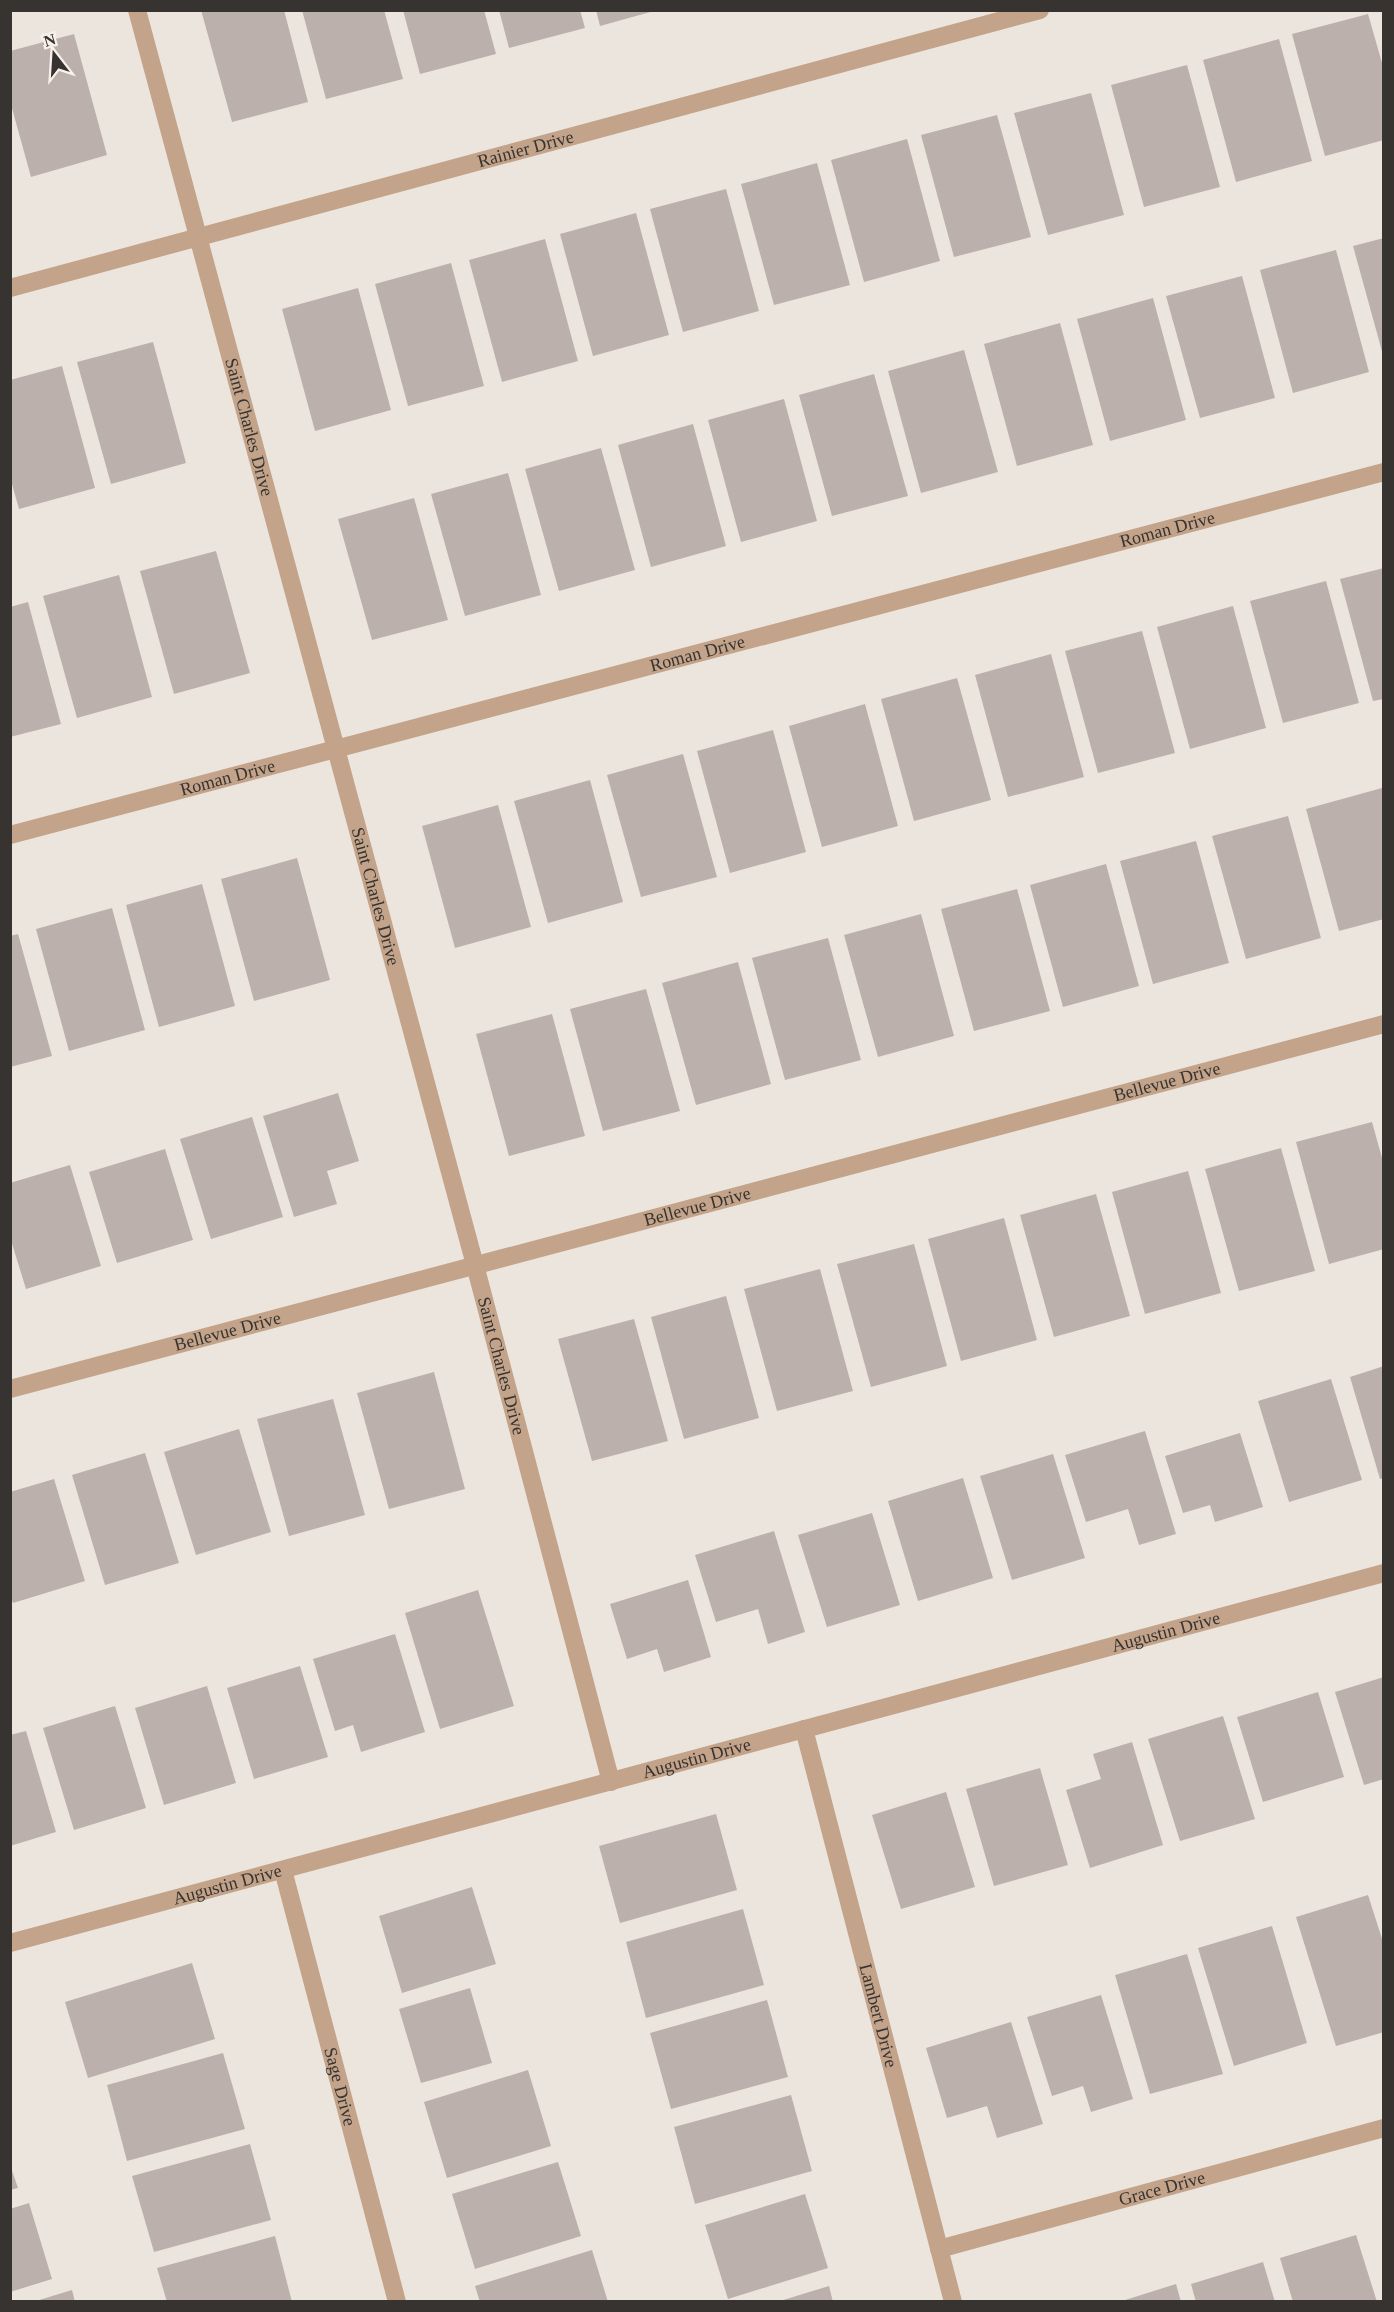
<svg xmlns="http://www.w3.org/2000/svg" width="1394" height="2312" font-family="Georgia,serif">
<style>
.building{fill:#bbb0ac}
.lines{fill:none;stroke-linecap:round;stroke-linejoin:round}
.minor{stroke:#c3a389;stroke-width:18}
.labels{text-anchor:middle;stroke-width:4.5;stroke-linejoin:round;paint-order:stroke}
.street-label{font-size:18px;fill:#363330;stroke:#faf2ea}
</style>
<rect width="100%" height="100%" fill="#ece5dd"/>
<path class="building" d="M201,10H284L308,102L232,122Z
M302,10H384L403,79L326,99Z
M403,10H484L496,54L420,74Z
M499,10H580L585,28L509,48Z
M596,10H654V11L600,26Z
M1368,14L1384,70V140L1325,156L1292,34Z
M74,34L107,155L31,177L10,101V51Z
M1279,39L1312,161L1236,182L1203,60Z
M1187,65L1220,187L1144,207L1111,85Z
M1091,93L1124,215L1048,235L1014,113Z
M997,115L1031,237L954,257L921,135Z
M907,139L940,261L864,282L831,160Z
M817,163L850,285L774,305L741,184Z
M726,189L759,311L683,332L650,209Z
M636,213L669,335L593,356L560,234Z
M1384,238V355H1383L1353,246Z
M545,239L578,361L502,382L469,260Z
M1336,250L1369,372L1293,393L1260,270Z
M451,263L484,386L408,406L375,284Z
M1242,276L1275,398L1200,418L1166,296Z
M358,288L391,410L315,431L282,309Z
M1153,298L1186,420L1110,441L1077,319Z
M1060,323L1093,445L1017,466L984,344Z
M153,342L186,463L111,484L77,362Z
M964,350L998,472L921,493L888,371Z
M62,366L95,488L19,509L10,477V380Z
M874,374L908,496L832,516L799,395Z
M784,399L817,521L741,542L708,420Z
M693,424L726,546L651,567L618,445Z
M601,448L635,570L559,591L525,469Z
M508,473L541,595L465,616L431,494Z
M414,498L448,620L372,640L338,519Z
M216,551L250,673L174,694L140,571Z
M1384,568V699L1373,701L1340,579Z
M119,575L152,697L77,718L43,596Z
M1326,581L1359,703L1283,723L1250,601Z
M28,602L61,724L10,737V607Z
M1233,606L1266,728L1190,749L1157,627Z
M1142,631L1175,753L1098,773L1065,651Z
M1051,654L1084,777L1008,797L975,675Z
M957,678L991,800L914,821L881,699Z
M865,704L898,826L822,847L789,726Z
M773,730L806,852L730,873L697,751Z
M683,754L717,877L641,897L607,775Z
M590,780L623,902L548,923L514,801Z
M1382,788L1384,794V919L1339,931L1306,809Z
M498,805L531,927L455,948L422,826Z
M1288,816L1321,938L1246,959L1212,836Z
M1196,841L1229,963L1153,984L1120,861Z
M297,858L330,980L254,1001L221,879Z
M1106,864L1139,986L1063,1007L1030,885Z
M202,884L235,1006L159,1027L126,905Z
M1017,889L1050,1011L974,1031L941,909Z
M112,908L145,1030L69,1051L36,929Z
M921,914L954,1036L878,1057L844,935Z
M18,934L52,1056L10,1067V936Z
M828,938L861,1060L785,1080L752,958Z
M738,962L771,1084L696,1105L662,983Z
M646,989L680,1111L603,1131L570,1009Z
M552,1014L585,1136L509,1156L476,1034Z
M338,1093L359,1161L327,1171L337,1204L294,1217L263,1116Z
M252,1117L283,1217L211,1239L180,1139Z
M1372,1122L1384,1165V1249L1329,1264L1296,1142Z
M1281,1148L1315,1271L1239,1291L1205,1169Z
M165,1149L193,1240L117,1263L89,1172Z
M70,1165L101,1266L26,1289L10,1237V1183Z
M1188,1171L1221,1293L1145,1314L1112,1192Z
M1096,1194L1130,1316L1054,1337L1020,1215Z
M1004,1218L1037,1340L961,1361L928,1239Z
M914,1244L947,1366L871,1387L837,1264Z
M820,1269L853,1391L777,1411L744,1289Z
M726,1296L759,1418L684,1439L651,1317Z
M634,1319L668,1441L592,1461L558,1339Z
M1384,1366V1478L1380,1479L1350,1377Z
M434,1372L465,1489L389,1509L357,1393Z
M1331,1379L1362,1480L1289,1502L1258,1401Z
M333,1399L365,1515L289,1536L257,1419Z
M239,1429L271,1532L196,1555L164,1452Z
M1145,1431L1176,1534L1139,1545L1128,1509L1086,1522L1065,1455Z
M1240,1433L1263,1507L1215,1522L1210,1505L1183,1513L1165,1456Z
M145,1453L179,1563L105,1585L72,1475Z
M1053,1454L1085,1558L1012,1580L980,1476Z
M963,1478L993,1578L918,1601L888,1501Z
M54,1479L85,1581L13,1603L10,1596V1492Z
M872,1513L900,1605L827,1627L798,1535Z
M774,1531L805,1632L768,1644L758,1609L716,1622L695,1555Z
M688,1580L711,1657L664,1672L657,1649L627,1659L610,1604Z
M478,1590L514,1706L440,1729L405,1613Z
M395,1634L425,1732L361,1752L353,1725L335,1731L313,1659Z
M300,1666L328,1757L254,1779L227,1688Z
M1384,1677V1779L1364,1785L1335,1692Z
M207,1686L236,1783L164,1805L135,1708Z
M1318,1692L1344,1777L1263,1802L1237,1717Z
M115,1706L146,1808L74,1830L43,1728Z
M1223,1716L1255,1819L1180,1841L1148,1739Z
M26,1731L56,1832L10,1846V1735Z
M1132,1742L1163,1845L1090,1868L1066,1790L1101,1779L1093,1754Z
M1040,1768L1068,1865L994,1886L966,1789Z
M946,1792L975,1887L901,1909L872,1815Z
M716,1814L737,1890L620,1923L599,1846Z
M472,1887L496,1964L402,1993L379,1916Z
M1368,1895L1384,1945V2032L1336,2046L1296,1917Z
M743,1909L764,1985L646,2018L626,1942Z
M1272,1926L1307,2043L1234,2066L1198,1948Z
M1187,1954L1223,2074L1150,2094L1115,1975Z
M192,1963L215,2039L88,2078L65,2002Z
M470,1988L492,2063L421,2083L399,2009Z
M1101,1995L1133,2099L1091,2112L1083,2086L1052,2096L1027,2017Z
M767,2000L788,2077L671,2109L650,2033Z
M1011,2022L1043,2124L997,2138L987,2106L947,2118L926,2048Z
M223,2053L245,2129L127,2161L107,2085Z
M528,2070L551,2146L447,2178L424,2102Z
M791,2095L812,2171L695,2204L674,2127Z
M250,2144L271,2220L154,2252L132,2176Z
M558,2162L581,2236L475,2269L452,2194Z
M10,2165L18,2188L10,2190Z
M805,2194L828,2268L728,2299L705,2225Z
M29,2203L52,2279L10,2292V2209Z
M1356,2235L1377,2302H1293L1280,2258Z
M275,2236L292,2302H167L157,2268Z
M592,2250L608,2302H480L475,2286Z
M1263,2262L1275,2302H1196L1191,2284Z
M1176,2284L1181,2302H1122V2301Z
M829,2286L833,2302H780V2301Z
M72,2290L75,2302H36V2301Z"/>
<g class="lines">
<g class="minor">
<path id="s1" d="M137,10L475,1265L611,1782"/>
<path id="s2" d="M10,288L1040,10"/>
<path id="s3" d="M10,835L1384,472"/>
<path id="s4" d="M10,1389L1384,1024"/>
<path id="s5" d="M804,1729L953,2302"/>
<path id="s6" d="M283,1870L397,2302"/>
<path id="s7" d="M10,1943L1384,1573"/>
<path id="s8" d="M939,2249L1384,2128"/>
</g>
</g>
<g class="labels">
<g class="street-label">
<text dy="6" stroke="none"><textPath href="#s2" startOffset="534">Rainier Drive</textPath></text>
<text dy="6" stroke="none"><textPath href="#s1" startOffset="432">Saint Charles Drive</textPath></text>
<text dy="6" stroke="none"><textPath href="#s3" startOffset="1197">Roman Drive</textPath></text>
<text dy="6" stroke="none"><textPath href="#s3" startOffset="711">Roman Drive</textPath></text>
<text dy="6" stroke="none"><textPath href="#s3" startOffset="225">Roman Drive</textPath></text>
<text dy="6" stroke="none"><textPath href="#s1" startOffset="918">Saint Charles Drive</textPath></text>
<text dy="6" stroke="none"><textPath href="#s4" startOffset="1197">Bellevue Drive</textPath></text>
<text dy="6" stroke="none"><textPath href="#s4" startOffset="711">Bellevue Drive</textPath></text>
<text dy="6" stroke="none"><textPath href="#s4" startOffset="225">Bellevue Drive</textPath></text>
<text dy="6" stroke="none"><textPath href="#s1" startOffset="1404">Saint Charles Drive</textPath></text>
<text dy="6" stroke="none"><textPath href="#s7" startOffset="1197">Augustin Drive</textPath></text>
<text dy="6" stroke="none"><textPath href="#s7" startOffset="711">Augustin Drive</textPath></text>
<text dy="6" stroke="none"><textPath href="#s7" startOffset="225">Augustin Drive</textPath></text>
<text dy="6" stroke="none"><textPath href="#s5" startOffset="296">Lambert Drive</textPath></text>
<text dy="6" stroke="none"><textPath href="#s6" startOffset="224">Sage Drive</textPath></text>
<text dy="6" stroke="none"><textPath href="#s8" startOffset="231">Grace Drive</textPath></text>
</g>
</g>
<rect width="1394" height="2312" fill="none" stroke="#363330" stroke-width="24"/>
<g transform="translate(54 54) rotate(343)" stroke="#faf2ea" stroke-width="4.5" paint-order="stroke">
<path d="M0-4.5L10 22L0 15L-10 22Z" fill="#363330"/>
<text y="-9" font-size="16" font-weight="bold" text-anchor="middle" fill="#363330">N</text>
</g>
</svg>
